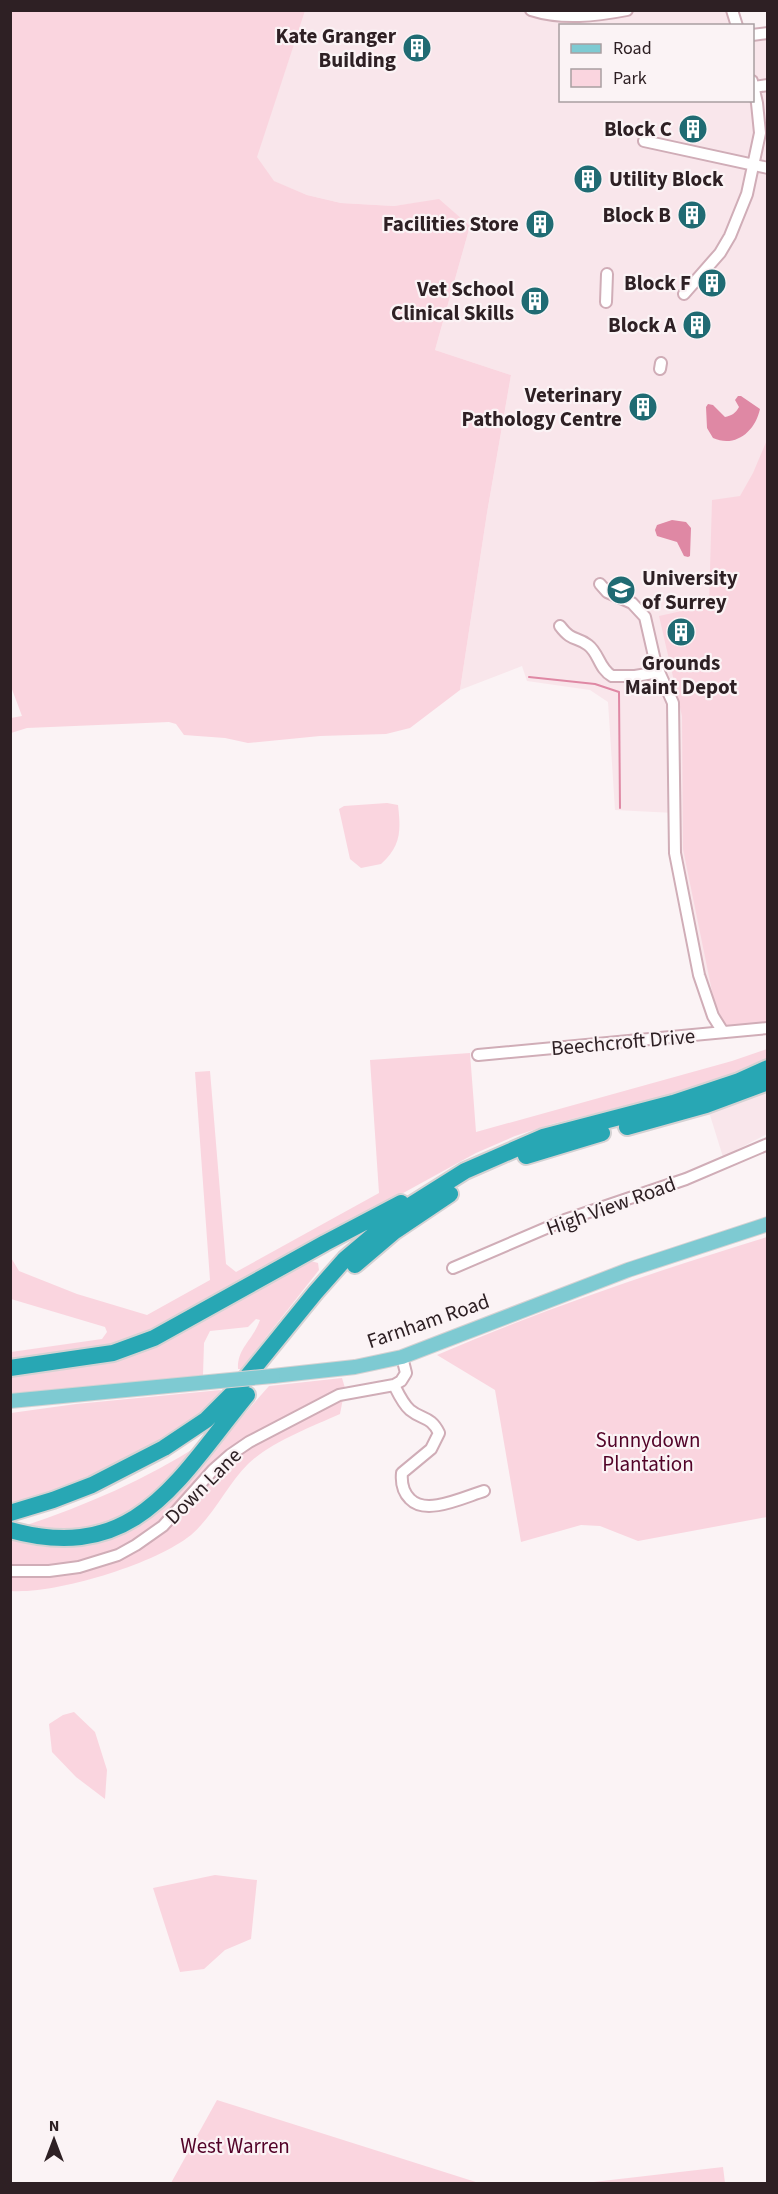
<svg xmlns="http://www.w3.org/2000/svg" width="778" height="2194" font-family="'Source Sans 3',sans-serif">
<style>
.built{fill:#f9e6eb}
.green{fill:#fad5df}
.water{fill:#df88a4}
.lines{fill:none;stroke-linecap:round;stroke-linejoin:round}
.stream{stroke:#df88a4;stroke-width:2}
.minor-casing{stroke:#d0adb7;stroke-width:14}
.major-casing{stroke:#d5d2d3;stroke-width:16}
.highway-casing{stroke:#d5d2d3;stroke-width:20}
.minor{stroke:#fff;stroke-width:10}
.major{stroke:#7ecad2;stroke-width:14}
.highway{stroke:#28a7b4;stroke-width:16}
.major-bridge-casing{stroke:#d5d2d3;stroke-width:16;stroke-linecap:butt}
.major-bridge{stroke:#7ecad2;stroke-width:14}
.labels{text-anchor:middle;stroke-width:4.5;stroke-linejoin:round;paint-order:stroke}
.poi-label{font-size:21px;font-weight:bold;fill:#2e2024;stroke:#fbf3f5;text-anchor:end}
.street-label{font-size:21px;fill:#2e2024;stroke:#fbf3f5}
.park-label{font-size:21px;fill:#520328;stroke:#fbf3f5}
</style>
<rect width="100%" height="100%" fill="#fbf3f5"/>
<path class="built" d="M305,11H728L732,25L560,26V100H752L753,34H767V1016L708,1020L676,849L674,813L615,810L608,702L590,690L527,681L522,666L460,690L487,513L511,375L435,350L470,226L439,200L394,206L341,203L307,195L273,181L256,157Z
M767,1090V1134L723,1157L709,1112Z"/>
<path class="green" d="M11,10L305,11L257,157L274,181L307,195L341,203L394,206L439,199L470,226L435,350L511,375L487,513L460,690L410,728L386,734L320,736L248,743L225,738L184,735L176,724L169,722L27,728L11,733V718L22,716L10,684Z
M767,440V1024L726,1027L714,1001L683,849L682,716L659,616L709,605L712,500L740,496L753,473Z
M387,803L398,805C401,831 401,846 381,864L361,868L350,859L339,809L344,806Z
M767,1049V1059L735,1074L672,1094L552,1124L515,1136L476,1153L132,1342L11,1365V1352L102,1339L107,1332L105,1327L11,1299L10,1256L19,1271L77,1294L147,1315L210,1280L195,1072L210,1071L226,1264L236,1272L379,1193L370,1060L470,1053L476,1132L732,1061Z
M767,1237V1517L638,1541L600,1526L581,1525L521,1542L495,1390L437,1355C544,1309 656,1271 767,1237Z
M311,1261L318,1263L319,1270L241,1369H238C237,1348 253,1340 260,1320L256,1319L248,1327L210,1331L204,1343L203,1375L11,1396V1373L198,1322Z
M342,1378L345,1388L340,1414C311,1427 271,1442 248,1464C227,1485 214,1515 191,1535C155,1564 57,1594 11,1591L10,1539C19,1541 29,1545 38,1546C64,1549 98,1545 122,1534C137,1527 151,1516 164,1505L269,1386Z
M221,1390L219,1400C157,1450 85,1481 11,1504V1413L76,1404Z
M201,1444L140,1509L114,1523L71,1532L24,1526C86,1505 145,1480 201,1444Z
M74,1712L95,1732L107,1770L105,1799L76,1777L52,1752L49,1724L63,1715Z
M215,1875L257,1880L251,1939L225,1950L204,1969L180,1972L153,1888Z
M217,2100L479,2183H171Z
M723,2167L725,2183H585Z"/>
<path class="water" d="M738,396H741L760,409C755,432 735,448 713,438L707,428L706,407L708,404L713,405L725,417C731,416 736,413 739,407L735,400Z
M672,520L686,522L691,528L690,556L688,557L684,556L677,542L657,536L655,530L657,525Z"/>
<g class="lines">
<path class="stream" d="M529,677L595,684L619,692L620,808"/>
<g class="minor-casing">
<path id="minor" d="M531,10C562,20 596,16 627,10
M732,10L737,26
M752,35L768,33
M754,87L768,85
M644,141L768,168
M684,294L720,253L730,236L747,194L760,133L757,103L752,81
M606,302L607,274
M660,369L661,363
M600,584L607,592L632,603L645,617L656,665L673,703L675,853L699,975L713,1016L723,1032
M560,626C572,642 576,636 588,645C599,653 599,669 612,676H635L659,672
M478,1055L768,1028
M453,1268L565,1220L686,1179L768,1144
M394,1385C398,1393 403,1404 410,1410C422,1420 431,1416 439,1433L431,1449L402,1473C401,1483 403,1492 410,1499C426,1516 464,1497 484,1491
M10,1571H49L79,1567L118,1555L136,1545L163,1526L213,1470L230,1455L249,1442L339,1395L394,1385L401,1381L406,1373L402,1357"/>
</g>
<g class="major-casing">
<path id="major" d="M273,1376L355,1367L402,1357L628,1270L768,1224
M10,1401L220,1381"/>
</g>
<g class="highway-casing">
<path id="highway" d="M627,1127L706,1105L768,1082
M526,1156L602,1133
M355,1265L395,1231L450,1194
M10,1368L113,1353L154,1338L325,1243L401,1203
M10,1513L53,1500L92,1485L164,1448L206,1420L237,1389L315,1293L345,1259L403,1210L465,1171L543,1137L673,1103L739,1081L768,1068
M10,1530C136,1565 178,1479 247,1395"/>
</g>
<use href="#minor" class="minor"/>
<use href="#major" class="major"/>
<use href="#highway" class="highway"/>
<g class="major-bridge-casing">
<path id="major-bridge" d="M220,1381L273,1376"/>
</g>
<use href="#major-bridge" class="major-bridge"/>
</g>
<defs>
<g id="building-disc" transform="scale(1.5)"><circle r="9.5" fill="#206b73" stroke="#fbf3f5"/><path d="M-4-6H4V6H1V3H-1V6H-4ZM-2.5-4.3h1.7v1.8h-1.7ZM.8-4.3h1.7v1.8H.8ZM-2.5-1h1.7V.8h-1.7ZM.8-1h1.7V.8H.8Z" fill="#fff"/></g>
<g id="university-disc" transform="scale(1.5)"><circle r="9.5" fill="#206b73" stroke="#fbf3f5"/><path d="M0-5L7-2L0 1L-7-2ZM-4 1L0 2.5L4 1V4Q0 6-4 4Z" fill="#fff"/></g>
</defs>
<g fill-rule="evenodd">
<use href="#building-disc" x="417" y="48"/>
<use href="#building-disc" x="693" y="129"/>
<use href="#building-disc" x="588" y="179"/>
<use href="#building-disc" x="692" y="215"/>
<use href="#building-disc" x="540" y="224"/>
<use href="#building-disc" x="712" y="283"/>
<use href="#building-disc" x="535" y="301"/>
<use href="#building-disc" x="697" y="325"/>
<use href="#building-disc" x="643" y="407"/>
<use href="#university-disc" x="621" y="590"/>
<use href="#building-disc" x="681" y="632"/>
</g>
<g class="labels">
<g class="poi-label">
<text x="396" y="43">Kate Granger<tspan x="396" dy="24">Building</tspan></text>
<text x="672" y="136">Block C</text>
<text x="609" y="186" text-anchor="start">Utility Block</text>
<text x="671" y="222">Block B</text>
<text x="519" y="231">Facilities Store</text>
<text x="691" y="290">Block F</text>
<text x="514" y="296">Vet School<tspan x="514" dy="24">Clinical Skills</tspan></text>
<text x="676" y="332">Block A</text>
<text x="622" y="402">Veterinary<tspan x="622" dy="24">Pathology Centre</tspan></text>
<text x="642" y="585" text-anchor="start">University<tspan x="642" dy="24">of Surrey</tspan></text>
<text x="681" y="670" text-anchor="middle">Grounds<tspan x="681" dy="24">Maint Depot</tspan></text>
</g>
<g class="street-label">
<text transform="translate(623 1042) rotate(-5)" y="7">Beechcroft Drive</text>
<text transform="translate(611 1206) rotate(-20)" y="7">High View Road</text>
<text transform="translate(428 1321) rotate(-19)" y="7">Farnham Road</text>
<text transform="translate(203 1486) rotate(-45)" y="7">Down Lane</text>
</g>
<g class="park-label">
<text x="648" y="1447">Sunnydown<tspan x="648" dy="24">Plantation</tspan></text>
<text x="235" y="2153">West Warren</text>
</g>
</g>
<rect width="778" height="2194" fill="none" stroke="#2e2024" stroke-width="24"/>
<rect x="559" y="24" width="195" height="78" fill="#fbf3f5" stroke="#a99fa1" stroke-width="1.5"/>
<rect x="571" y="44" width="30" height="9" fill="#7ecad2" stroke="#a99fa1" stroke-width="1.5"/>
<text x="613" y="54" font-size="18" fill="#2e2024">Road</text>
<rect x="571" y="69" width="30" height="18" fill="#fad5df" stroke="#a99fa1" stroke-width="1.5"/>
<text x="613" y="84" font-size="18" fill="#2e2024">Park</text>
<g transform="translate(54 2140)" stroke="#fbf3f5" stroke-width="4.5" paint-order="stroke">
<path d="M0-4.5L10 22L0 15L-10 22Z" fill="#2e2024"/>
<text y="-9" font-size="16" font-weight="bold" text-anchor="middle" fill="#2e2024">N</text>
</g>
</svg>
